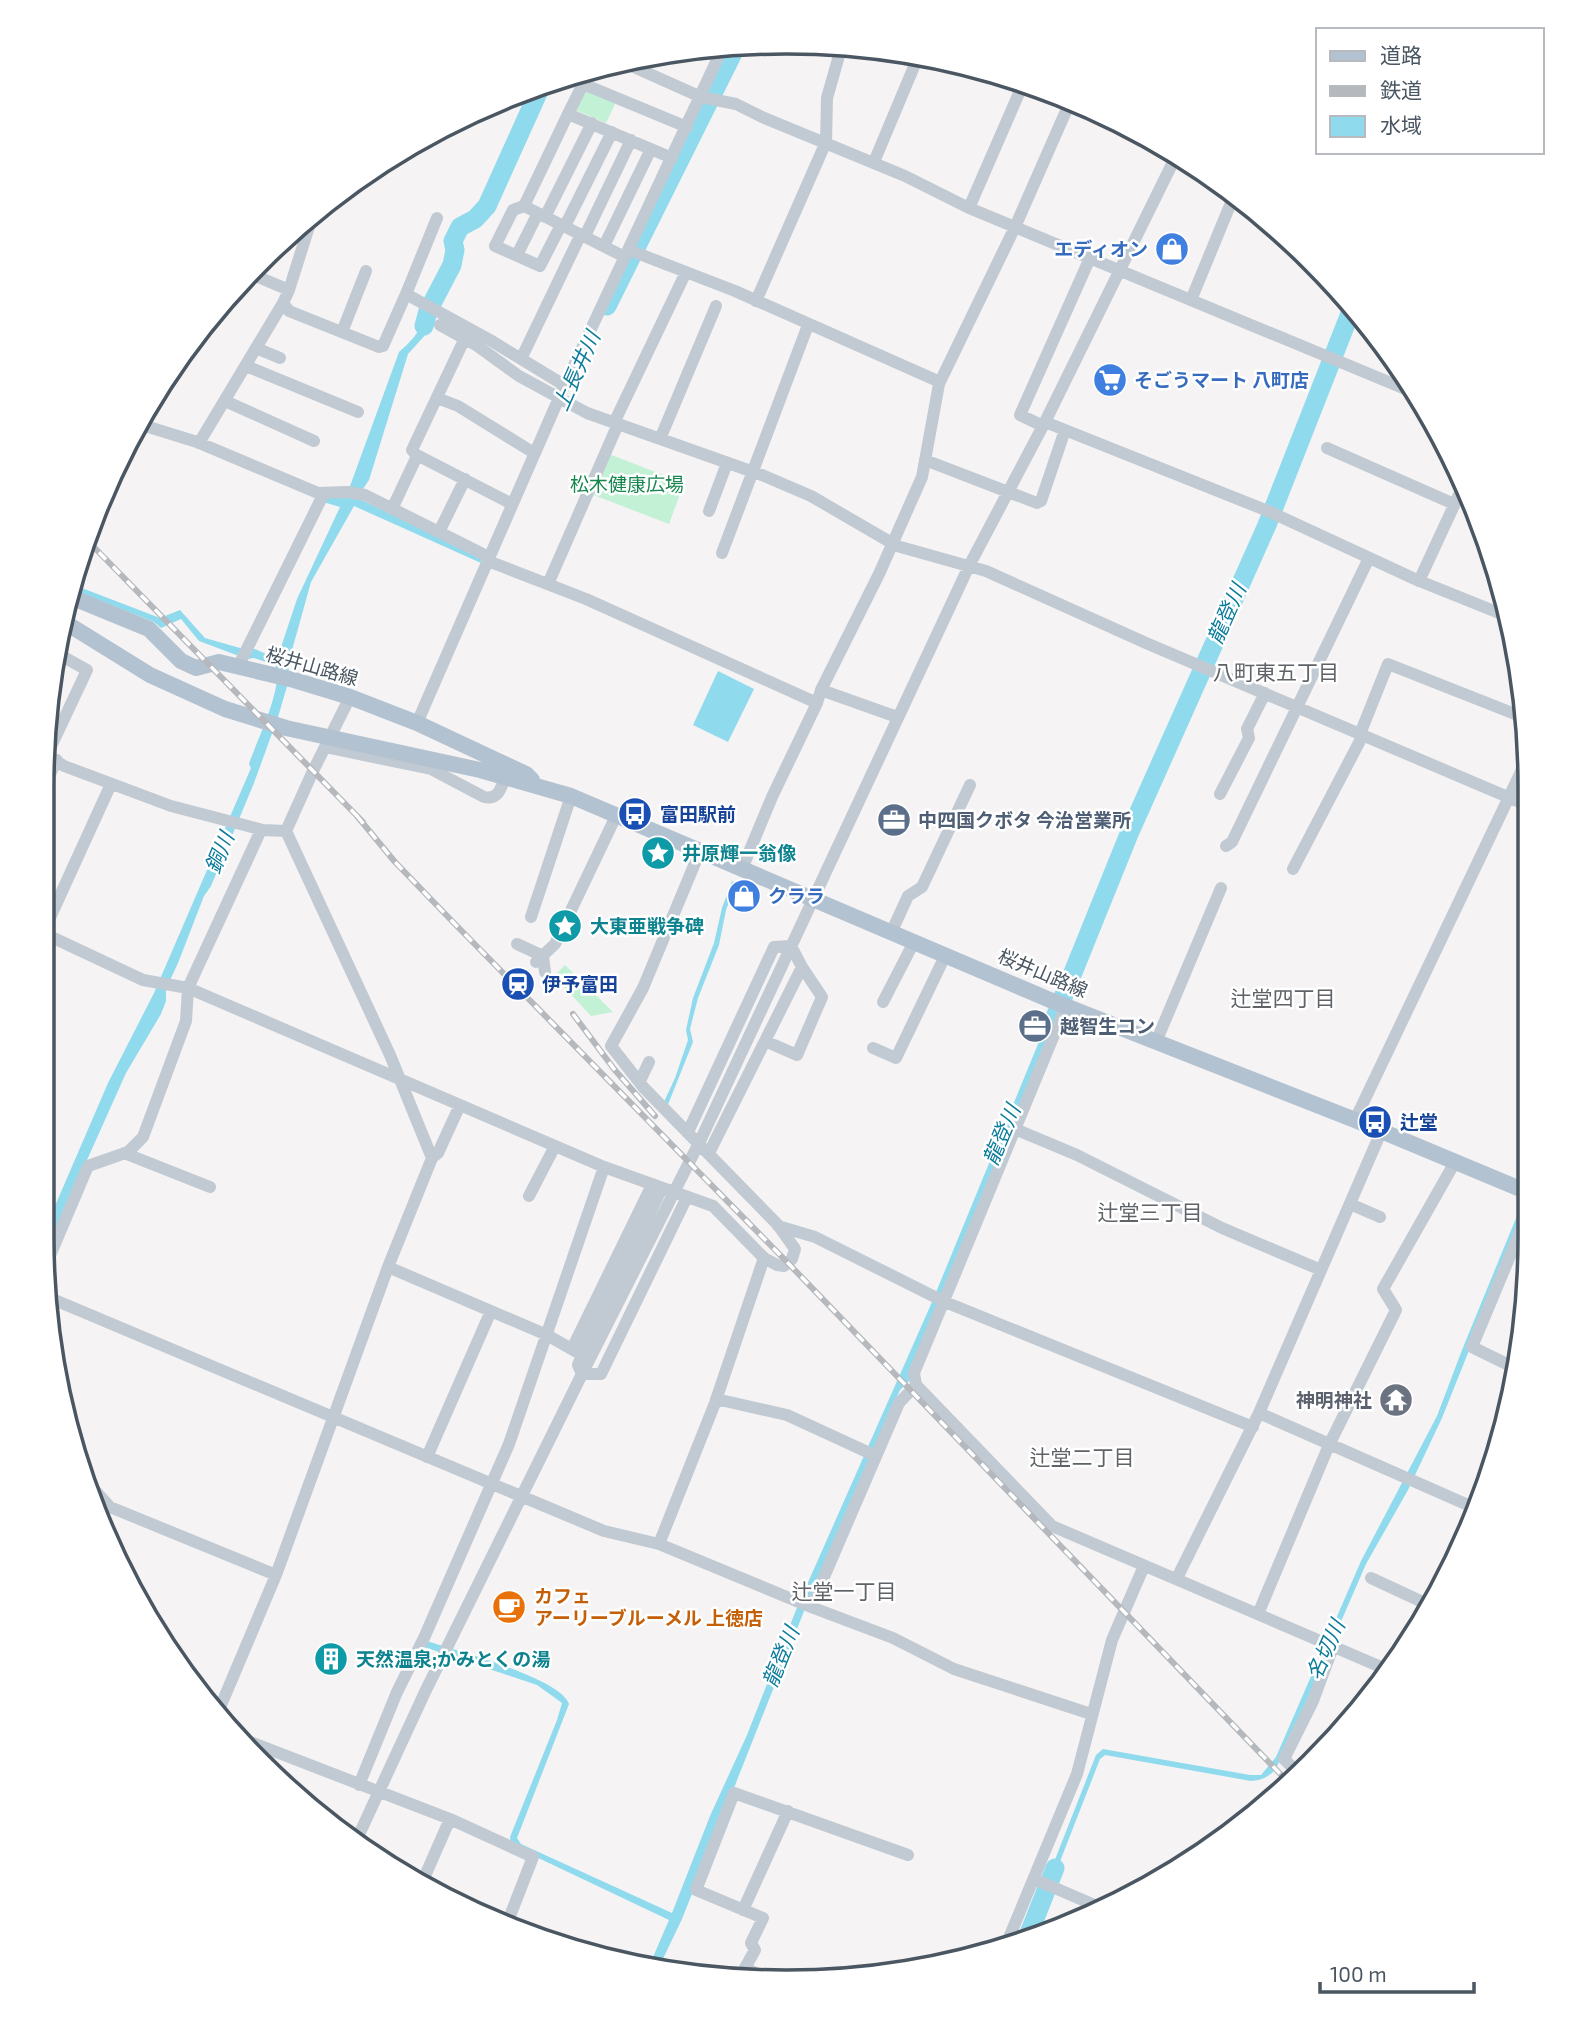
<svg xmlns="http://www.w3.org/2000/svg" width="1572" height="2024" font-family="'Exo 2','Noto Sans JP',sans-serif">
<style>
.green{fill:#c3f1d5}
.water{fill:#90daee}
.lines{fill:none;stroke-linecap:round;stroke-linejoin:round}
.river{stroke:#90daee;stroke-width:19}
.minor{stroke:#c1cad2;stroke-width:12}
.major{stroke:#b3c2d1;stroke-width:16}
.rail-casing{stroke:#b5b8bd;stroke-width:6}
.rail{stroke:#fff;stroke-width:3.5;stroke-dasharray:10;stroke-linecap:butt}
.labels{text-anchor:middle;stroke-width:5;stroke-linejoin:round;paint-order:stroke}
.shop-label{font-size:19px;font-weight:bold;fill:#366cbe;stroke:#fff;text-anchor:start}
.park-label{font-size:19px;fill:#17864f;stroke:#fff}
.street-label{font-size:19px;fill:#4a5661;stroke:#fff}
.transit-label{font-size:19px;font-weight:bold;fill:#164399;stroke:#fff;text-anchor:start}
.service-label{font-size:19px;font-weight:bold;fill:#4e5e75;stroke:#fff;text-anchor:start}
.culture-label{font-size:19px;font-weight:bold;fill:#0d838f;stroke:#fff;text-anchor:start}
.worship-label{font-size:19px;font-weight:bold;fill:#5b616d;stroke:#fff;text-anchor:end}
.food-label{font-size:19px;font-weight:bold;fill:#c56008;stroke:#fff;text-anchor:start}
.water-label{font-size:21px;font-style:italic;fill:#0c7c9b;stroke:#fff}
.neighbourhood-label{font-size:21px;fill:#5f6368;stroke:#fff}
.rim{fill:none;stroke:#4a5661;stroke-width:3.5}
</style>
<rect width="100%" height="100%" fill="#f5f3f3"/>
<path class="green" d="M583,88L617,100L606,123L573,109Z
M609,454L684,483L669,524L591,494Z
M565,965L613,1012L591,1016L554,976Z"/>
<path class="water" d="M424,309L434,312L427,333L408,354L369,480L357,498L481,556V563L354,506L311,582L289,661L288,683L278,717L254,783L211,886L204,896L178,963L166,989V1001L161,1014L126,1073L44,1256L42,1236L108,1083L154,993L251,768L249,764C256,742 285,685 275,665L254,658L247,659L199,641L181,619L161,628L154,622L73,590L74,585L160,618L180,610L205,638L240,648L255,649L277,659L297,599L340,507L323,502L325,496L346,497L399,352C414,339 423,329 424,309Z
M718,671L754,689L728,742L693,725Z
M732,881L736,883L726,910L719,945L698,998L690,1029L693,1042L667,1107L663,1104L675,1078L688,1040L686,1030L693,998L714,943L722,908Z
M1052,1010L1061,1013L910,1372L909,1381L900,1390L812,1591L682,1919L660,1965L650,1964L669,1920L511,1845L510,1837L557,1720L562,1703L537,1685L424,1647L427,1641C454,1650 561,1678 569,1704L517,1838L521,1844L672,1913L710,1816L747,1735L798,1605L932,1302Z
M1521,1206L1526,1208L1442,1418L1408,1490L1366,1564L1286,1748C1276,1767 1275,1779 1251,1781L1105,1755L1100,1759L1052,1882L1047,1880L1096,1755L1103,1749L1250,1775H1261L1276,1757L1361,1561L1437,1416L1462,1350Z"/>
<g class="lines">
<path class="river" d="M607,306L736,47
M424,326L428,311L452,265L455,250L453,241L460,227L475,219L487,206L542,84
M1053,1022L1129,834L1267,525L1353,306
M1028,1936L1055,1868"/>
<path class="minor" d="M625,63L701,97L736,104L762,117L905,176L969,208L1415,393
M583,84L687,127
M568,114L589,72
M874,162L918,57
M524,206L513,210L495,246L540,266L561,225
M969,208L1023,84
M545,217L592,123
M565,226L612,132
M585,236L631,140
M604,246L651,149
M629,250L735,291L940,382
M517,255L538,213
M625,257L524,206L568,114L672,158
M251,274L289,290L283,303L289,311L379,347L383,346L406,294L490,340L564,385
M289,290L313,214
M406,294L437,218
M1191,300L1235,193
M756,301L826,142L827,98L842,45
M440,325L476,345L519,376L587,413L762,475L811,496L897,546L986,571L1146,643L1529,806
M342,332L366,271
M256,348L280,358
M521,359L581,234
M246,366L358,412
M437,398L458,406L534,453
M225,401L314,441
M1045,422L1268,511L1417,580L1504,615
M614,423L686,272
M139,424L197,442L318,493L347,492L365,495L489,557
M1043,426L1020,415L1090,258
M660,439L716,306
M199,443L283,303
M1327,448L1454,504
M415,454L512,504
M925,460L1037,503L1041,501L1065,430
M392,509L417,456L412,450L465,338
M709,511L727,463
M439,532L465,479
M722,553L808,325
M488,561L586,599L817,703
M1419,581L1463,486
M548,584L618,424
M238,667L324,493
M821,690L897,717
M417,723L562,391L723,47
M1360,734L1388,664L1525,718
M325,747L431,769L484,797C498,800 501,789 505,777
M44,753L64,766L171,806L263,830L286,831
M47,755L87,670L60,655
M111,784L43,933L143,980L188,988L604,1167L713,1206L764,1258L777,1265L784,1266L792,1259L795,1249L778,1225L644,1088L611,1046L643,988L700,851
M43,788L57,760
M1220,794L1249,738L1247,729L1265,693
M1226,846L1232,842L1369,558
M742,869L772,797L817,703L821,690L879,574L922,477L939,384L1015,227L1070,102
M1293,869L1363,735
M531,917L571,796
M891,933L908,896L922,887L970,785
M517,944L543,956L545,972
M536,962L555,944L616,816
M883,1002L914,942
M1066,1006L914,1373L916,1385L1052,1526L1388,1670
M765,1041L797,1055L822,997L802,967
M1156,1042L1221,888
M873,1048L896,1058L946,954
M640,1081L649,1062
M1355,1120L1528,757
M1015,1129L1077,1155L1222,1228L1321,1270
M688,1132L774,947L791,946L802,967L709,1153
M124,1153L210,1187
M432,1158L438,1153L460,1105
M662,1188L582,1355L578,1365L582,1374H601L687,1197
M529,1196L555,1146
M1350,1204L1380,1217
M778,1226L815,1237L945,1302L1253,1427
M46,1265L88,1166L128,1152L143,1137L186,1021L188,988L261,830
M388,1267L547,1335L582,1355
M50,1298L604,1531L659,1544L811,1607L893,1638L954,1669L1091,1714
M572,1349L652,1185
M1517,1369L1472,1347L1530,1208
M716,1399L787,1415L876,1456
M1259,1413L1477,1509
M427,1457L491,1311
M90,1485L110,1507L276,1575
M659,1544L715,1403L764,1258
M1177,1578L1259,1413L1381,1132
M1371,1578L1429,1605
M811,1607L899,1403L916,1385
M1258,1614L1329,1445L1396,1310L1383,1289L1455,1162
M219,1710L276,1575L388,1267L432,1158L390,1055L286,831L313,771L350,697
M240,1738L450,1819L533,1857L508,1921
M1298,1773L1284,1759L1313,1701L1333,1647
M359,1785L397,1692L424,1638L509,1444L604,1167
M357,1839L425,1692L582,1374L701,1139L969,566L1045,422L1176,156
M392,1865L424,1879
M1034,1879L1099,1907
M421,1885L450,1819
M743,1910L788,1811
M1006,1945L1077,1774L1112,1640L1144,1566
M770,1980L745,1968L755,1950L751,1943L763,1918L696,1890L734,1793L908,1855"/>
<path class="major" d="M71,597L149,629L181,661L196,668L219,662L294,680L350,697L417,723L526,774L532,780
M66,623L150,675L225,709L286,728L480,770L571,796L1050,1000L1355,1120L1530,1193"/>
<g class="rail-casing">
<path id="rail" d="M85,538L363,822
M357,816L395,862L451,920L788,1263L1289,1783
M573,1014L614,1069L655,1116"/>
</g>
<use href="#rail" class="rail"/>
</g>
<defs>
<g id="shop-disc" transform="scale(1.75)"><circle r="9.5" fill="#3f7fe0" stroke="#fff"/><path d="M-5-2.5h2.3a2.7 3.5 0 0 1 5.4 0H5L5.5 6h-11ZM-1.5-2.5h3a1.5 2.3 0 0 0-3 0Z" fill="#fff"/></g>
<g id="supermarket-disc" transform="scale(1.75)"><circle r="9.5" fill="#3f7fe0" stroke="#fff"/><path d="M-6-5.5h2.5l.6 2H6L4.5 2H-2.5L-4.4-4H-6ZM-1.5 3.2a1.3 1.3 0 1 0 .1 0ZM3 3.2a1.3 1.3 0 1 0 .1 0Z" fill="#fff"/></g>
<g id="bus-disc" transform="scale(1.75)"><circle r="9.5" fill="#1a4fb4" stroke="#fff"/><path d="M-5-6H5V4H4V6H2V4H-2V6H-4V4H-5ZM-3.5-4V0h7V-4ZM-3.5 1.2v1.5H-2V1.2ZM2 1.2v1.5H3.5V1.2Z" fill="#fff"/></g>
<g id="office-disc" transform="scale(1.75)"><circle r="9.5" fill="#5c6f8a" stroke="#fff"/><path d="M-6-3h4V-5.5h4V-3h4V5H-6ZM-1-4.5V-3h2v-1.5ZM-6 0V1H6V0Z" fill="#fff"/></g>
<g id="sight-disc" transform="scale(1.75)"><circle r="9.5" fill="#0f9aa8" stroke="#fff"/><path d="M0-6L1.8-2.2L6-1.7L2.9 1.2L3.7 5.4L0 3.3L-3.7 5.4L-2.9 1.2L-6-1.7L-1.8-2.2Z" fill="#fff"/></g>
<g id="station-disc" transform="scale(1.75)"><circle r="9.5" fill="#1a4fb4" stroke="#fff"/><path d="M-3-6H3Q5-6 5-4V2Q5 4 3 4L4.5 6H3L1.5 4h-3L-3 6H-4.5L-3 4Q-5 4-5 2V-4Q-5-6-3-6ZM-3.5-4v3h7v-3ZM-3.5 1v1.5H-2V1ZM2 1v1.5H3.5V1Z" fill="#fff"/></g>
<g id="temple-disc" transform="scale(1.75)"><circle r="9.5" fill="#6b7280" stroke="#fff"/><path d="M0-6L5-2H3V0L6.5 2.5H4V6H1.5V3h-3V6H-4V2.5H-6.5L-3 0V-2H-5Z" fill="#fff"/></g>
<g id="cafe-disc" transform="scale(1.75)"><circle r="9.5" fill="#e8710a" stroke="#fff"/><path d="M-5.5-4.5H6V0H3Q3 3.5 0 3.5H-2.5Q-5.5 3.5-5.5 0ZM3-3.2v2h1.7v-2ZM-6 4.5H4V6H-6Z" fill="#fff"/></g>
<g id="building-disc" transform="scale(1.75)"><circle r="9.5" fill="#0f9aa8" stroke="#fff"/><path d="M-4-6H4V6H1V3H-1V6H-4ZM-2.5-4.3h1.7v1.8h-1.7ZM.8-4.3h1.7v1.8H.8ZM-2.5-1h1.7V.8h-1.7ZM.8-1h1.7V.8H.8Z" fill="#fff"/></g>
</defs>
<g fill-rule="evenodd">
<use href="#shop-disc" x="1172" y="249"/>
<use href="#supermarket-disc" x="1110" y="380"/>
<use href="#bus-disc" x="635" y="814"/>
<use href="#office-disc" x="894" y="820"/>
<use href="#sight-disc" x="658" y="853"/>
<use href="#shop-disc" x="744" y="896"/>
<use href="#sight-disc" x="565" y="926"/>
<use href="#station-disc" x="518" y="984"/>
<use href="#office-disc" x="1035" y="1026"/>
<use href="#bus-disc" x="1375" y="1122"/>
<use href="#temple-disc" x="1396" y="1400"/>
<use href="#cafe-disc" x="509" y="1607"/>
<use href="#building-disc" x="331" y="1659"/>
</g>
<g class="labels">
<g class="shop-label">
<text x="1148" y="256" text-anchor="end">エディオン</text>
<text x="1134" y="387">そごうマート 八町店</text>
<text x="768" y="903">クララ</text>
</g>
<g class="park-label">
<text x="627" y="491">松木健康広場</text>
</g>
<g class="street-label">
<text transform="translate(312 666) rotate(16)" y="7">桜井山路線</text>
<text transform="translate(1043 973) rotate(23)" y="7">桜井山路線</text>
</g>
<g class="transit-label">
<text x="660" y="821">富田駅前</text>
<text x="542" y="991">伊予富田</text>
<text x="1400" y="1129">辻堂</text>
</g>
<g class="service-label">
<text x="918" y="827">中四国クボタ 今治営業所</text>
<text x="1060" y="1033">越智生コン</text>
</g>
<g class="culture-label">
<text x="682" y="860">井原輝一翁像</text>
<text x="590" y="933">大東亜戦争碑</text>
<text x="356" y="1666">天然温泉;かみとくの湯</text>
</g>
<g class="worship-label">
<text x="1372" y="1407">神明神社</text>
</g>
<g class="food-label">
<text x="534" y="1603">カフェ<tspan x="534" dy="22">アーリーブルーメル 上徳店</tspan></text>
</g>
<g class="water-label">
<text transform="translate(577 371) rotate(-66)" y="7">上長井川</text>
<text transform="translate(1227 614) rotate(-66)" y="7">龍登川</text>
<text transform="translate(220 853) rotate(-68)" y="7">銅川</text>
<text transform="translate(1002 1135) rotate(-67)" y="7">龍登川</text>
<text transform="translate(1326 1650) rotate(-66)" y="7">名切川</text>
<text transform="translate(781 1657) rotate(-68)" y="7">龍登川</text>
</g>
<g class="neighbourhood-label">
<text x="1276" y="680">八町東五丁目</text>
<text x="1283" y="1006">辻堂四丁目</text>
<text x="1150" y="1220">辻堂三丁目</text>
<text x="1082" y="1465">辻堂二丁目</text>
<text x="844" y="1599">辻堂一丁目</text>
</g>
</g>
<path d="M0 0H1572V2024H0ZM786 54H786A732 732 0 0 1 1518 786V1238A732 732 0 0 1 786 1970H786A732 732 0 0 1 54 1238V786A732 732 0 0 1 786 54Z" fill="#fff" fill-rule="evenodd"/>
<path class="rim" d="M786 54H786A732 732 0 0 1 1518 786V1238A732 732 0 0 1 786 1970H786A732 732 0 0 1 54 1238V786A732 732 0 0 1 786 54Z"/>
<rect x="1316" y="28" width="228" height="126" fill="#ffffff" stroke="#b7bbc0" stroke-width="2"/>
<rect x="1330" y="51" width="35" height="10" fill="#b3c2d1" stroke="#b7bbc0" stroke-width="2"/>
<text x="1380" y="63" font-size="21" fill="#4a5661">道路</text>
<rect x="1330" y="86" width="35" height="10" fill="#b5b8bd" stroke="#b7bbc0" stroke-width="2"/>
<text x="1380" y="98" font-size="21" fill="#4a5661">鉄道</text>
<rect x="1330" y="116" width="35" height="21" fill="#90daee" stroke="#b7bbc0" stroke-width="2"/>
<text x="1380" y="133" font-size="21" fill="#4a5661">水域</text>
<path d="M1320 1982v10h154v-10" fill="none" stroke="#4a5661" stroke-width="3.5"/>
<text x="1330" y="1982" font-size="21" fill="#4a5661" stroke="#ffffff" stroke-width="5" paint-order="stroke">100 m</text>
</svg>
